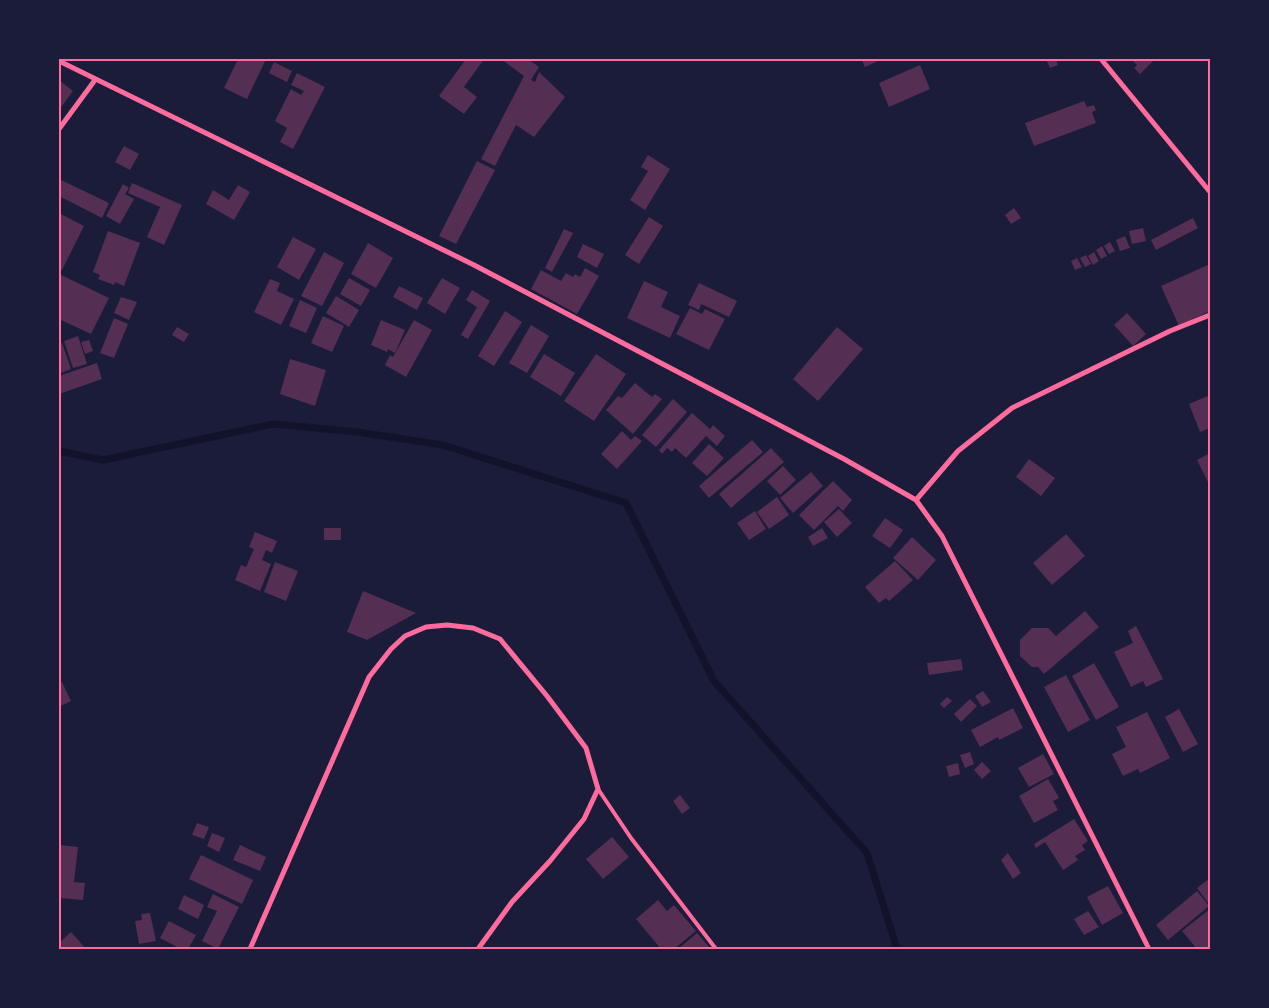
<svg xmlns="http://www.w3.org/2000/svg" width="1269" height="1008" font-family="'IBM Plex Sans',sans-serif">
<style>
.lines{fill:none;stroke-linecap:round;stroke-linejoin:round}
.stream{stroke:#12122b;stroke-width:7}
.building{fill:#542f53}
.service{stroke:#ff6b9d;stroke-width:4}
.minor{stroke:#ff6b9d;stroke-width:5}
.neatline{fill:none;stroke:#ff6b9d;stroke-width:2}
</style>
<rect width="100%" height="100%" fill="#1b1b3a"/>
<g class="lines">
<path class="stream" d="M59,451L103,460L273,424L357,432L443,445L626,503L714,681L867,853L897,949"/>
</g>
<path class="building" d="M238,59H266L247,99L224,88Z
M466,59H484L464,87L477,97L464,114L439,96Z
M501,59H528L539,67L531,80L535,82L539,72L565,97L534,137L516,125L495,166L481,159L524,76Z
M861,59H882L865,67Z
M1046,59H1056L1058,65L1050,68Z
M1136,59H1155L1140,74L1134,68L1137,65L1133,61Z
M274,62L292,71L287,82L269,73Z
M920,65L930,89L889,107L879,83Z
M297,73L325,87L293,149L280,142L287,128L275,121L291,89L301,95L304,91L291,85Z
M59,80L73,91L59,110Z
M1084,101L1087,107L1094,105L1096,110L1092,112L1096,123L1034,146L1025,123Z
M124,146L139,154L130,170L115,162Z
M648,155L670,169L645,210L630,200L648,171L641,167Z
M477,161L495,170L456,244L439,236Z
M59,179L109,203L102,218L59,196Z
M132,183L182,205L164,245L147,237L160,207L128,193Z
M123,184L129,188L125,194L134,199L120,224L106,216Z
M238,185L250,192L234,220L206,204L213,190L229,200Z
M1014,208L1021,218L1011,224L1005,215Z
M59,213L84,226L62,270L59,269Z
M649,217L663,226L639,264L625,255Z
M1193,218L1198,228L1156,250L1151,240Z
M1143,228L1146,241L1132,244L1129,231Z
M564,229L573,233L552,272L545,268Z
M108,231L140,243L124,286L115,282L114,285L98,279L100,275L93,272Z
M1125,236L1130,248L1120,251L1116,240Z
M293,237L316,249L299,280L277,267Z
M1110,242L1115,251L1109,254L1104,246Z
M368,243L393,258L376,288L351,274Z
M583,244L604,254L597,268L577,257Z
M1102,246L1107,256L1101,259L1096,250Z
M324,252L344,263L322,306L301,296Z
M1094,252L1099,261L1093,265L1088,256Z
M1086,255L1091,264L1085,267L1080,258Z
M1077,258L1082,267L1075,270L1071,261Z
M1210,264V311L1179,326L1161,286Z
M585,268L599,276L577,314L531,289L541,270L561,281L566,273L573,277L575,274L580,277Z
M59,274L109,298L91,334L59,319Z
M349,278L370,290L361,306L340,294Z
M442,278L460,288L445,314L427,303Z
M270,279L280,283L277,291L294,299L281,325L254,312Z
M644,281L668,292L661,307L680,316L670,338L627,318Z
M699,283L737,301L729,317L701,304L699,310L688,305Z
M399,286L423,298L417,310L393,297Z
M472,290L490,301L468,339L461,335L477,307L466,300Z
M336,296L359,310L349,327L326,313Z
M121,297L137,302L129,320L114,313Z
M300,300L317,308L306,333L289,326Z
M690,308L702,314L705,309L725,319L709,350L676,334Z
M505,311L522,322L494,366L478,356Z
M1127,313L1146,334L1133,346L1114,325Z
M323,316L344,326L332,352L311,343Z
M114,318L128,324L114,358L100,353Z
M381,320L405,330L395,353L388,349L387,352L371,345Z
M414,320L432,330L406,377L385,365L390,355L393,357Z
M531,325L549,336L527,373L509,363Z
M177,327L189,334L184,342L172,335Z
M837,327L863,349L818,401L793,379Z
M78,336L87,364L73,368L64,341Z
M89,340L93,351L85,354L81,342Z
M62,343L71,369L59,374V344Z
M544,354L575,373L561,396L530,377Z
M596,354L626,374L594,421L564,401Z
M290,359L326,370L315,406L280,394Z
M97,363L102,379L59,394V376Z
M635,383L652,397L655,394L662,399L633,434L606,410L618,396L622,398Z
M1210,395V428L1200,432L1189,404Z
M673,399L687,412L656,447L642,435Z
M692,413L710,429L713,425L725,436L717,446L706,436L686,458L675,448L672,452L667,448L662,454L659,450Z
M622,431L631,440L635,436L642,441L617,469L601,454Z
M752,440L763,452L709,498L699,486Z
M709,444L724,458L707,476L692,463Z
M771,448L784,462L731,508L719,494Z
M1210,453V486L1197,460Z
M1029,459L1055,478L1041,496L1016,477Z
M783,466L796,480L780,495L767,481Z
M811,472L823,486L793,513L780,498Z
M833,481L852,500L843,511L838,506L814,530L799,515Z
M777,497L789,515L769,529L757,512Z
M839,509L852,523L837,537L824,522Z
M755,511L766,529L749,540L737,523Z
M885,518L903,530L890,548L872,536Z
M324,528H341V540H324Z
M822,528L828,538L813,546L808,537Z
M255,532L277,541L272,553L266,550L262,560L271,564L260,591L235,580L241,565L246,567L254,549L249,547Z
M1066,534L1085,556L1052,585L1033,563Z
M912,537L936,560L918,580L893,558Z
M895,561L913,580L889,601L886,598L879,603L865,587Z
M275,562L298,571L286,601L264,592Z
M363,591L416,613L367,640L347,632Z
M1085,611L1099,627L1044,674L1038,667H1032L1020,656V640L1032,628H1048L1056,636Z
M1136,626L1163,679L1146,687L1143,681L1131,687L1114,652L1133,643L1128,631Z
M961,659L963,670L929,675L927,663Z
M1094,663L1119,707L1096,720L1072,676Z
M1066,675L1090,720L1068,732L1044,687Z
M62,682L71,701L59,707V684Z
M983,691L991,702L982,707L975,696Z
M947,697L952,701L944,708L940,704Z
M970,699L977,706L961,722L954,714Z
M1013,708L1023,728L999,740L998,737L980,747L971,730Z
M1179,709L1198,744L1183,752L1165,717Z
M1147,712L1170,758L1140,773L1138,769L1123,776L1112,754L1126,747L1116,727Z
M970,752L974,764L965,768L960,755Z
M1043,754L1054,774L1029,787L1018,768Z
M982,762L991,771L982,779L974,770Z
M958,763L960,774L949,777L946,766Z
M1048,779L1059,798L1053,801L1058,810L1034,823L1019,796Z
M680,795L690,808L682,814L673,801Z
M1074,819L1088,841L1082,845L1085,850L1075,856L1078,860L1063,870L1045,842L1036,848L1034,844Z
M197,823L209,827L204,839L192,835Z
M212,833L225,838L219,852L207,846Z
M612,837L629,857L603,879L586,859Z
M59,845L78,847L74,882L85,883L83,900L59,898Z
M240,845L266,857L260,871L233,860Z
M1008,853L1021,873L1013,879L1001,860Z
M201,855L253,880L242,904L189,879Z
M1210,878V901L1208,903L1197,888Z
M1108,886L1123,913L1102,925L1087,897Z
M1197,891L1209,906L1168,940L1156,925Z
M213,894L239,907L218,949L202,941L217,911L207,907Z
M184,895L204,905L198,919L178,909Z
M658,900L667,911L674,905L696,931L674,949H661L636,919Z
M1210,909V949H1197L1182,931Z
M1088,911L1099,927L1084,935L1074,919Z
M150,913L156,941L139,944L135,921L142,920L141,914Z
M169,921L196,935L188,949H181L160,938Z
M71,932L86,949H59V943Z
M697,933L711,949H678Z"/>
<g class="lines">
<path class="service" d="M598,789L631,838L716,949"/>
<path class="minor" d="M1101,59L1210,192
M59,61L474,265L844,459L916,500L942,536L1149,949
M59,129L95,80
M916,500L958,451L1012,408L1170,331L1210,315
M250,949L369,677L391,649L405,636L426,627L447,625L473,628L500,639L547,696L586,748L598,789L584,819L550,861L512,902L478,949"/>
</g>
<rect width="1269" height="1008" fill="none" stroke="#1b1b3a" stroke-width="120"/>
<rect x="60" y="60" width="1149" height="888" class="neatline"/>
</svg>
